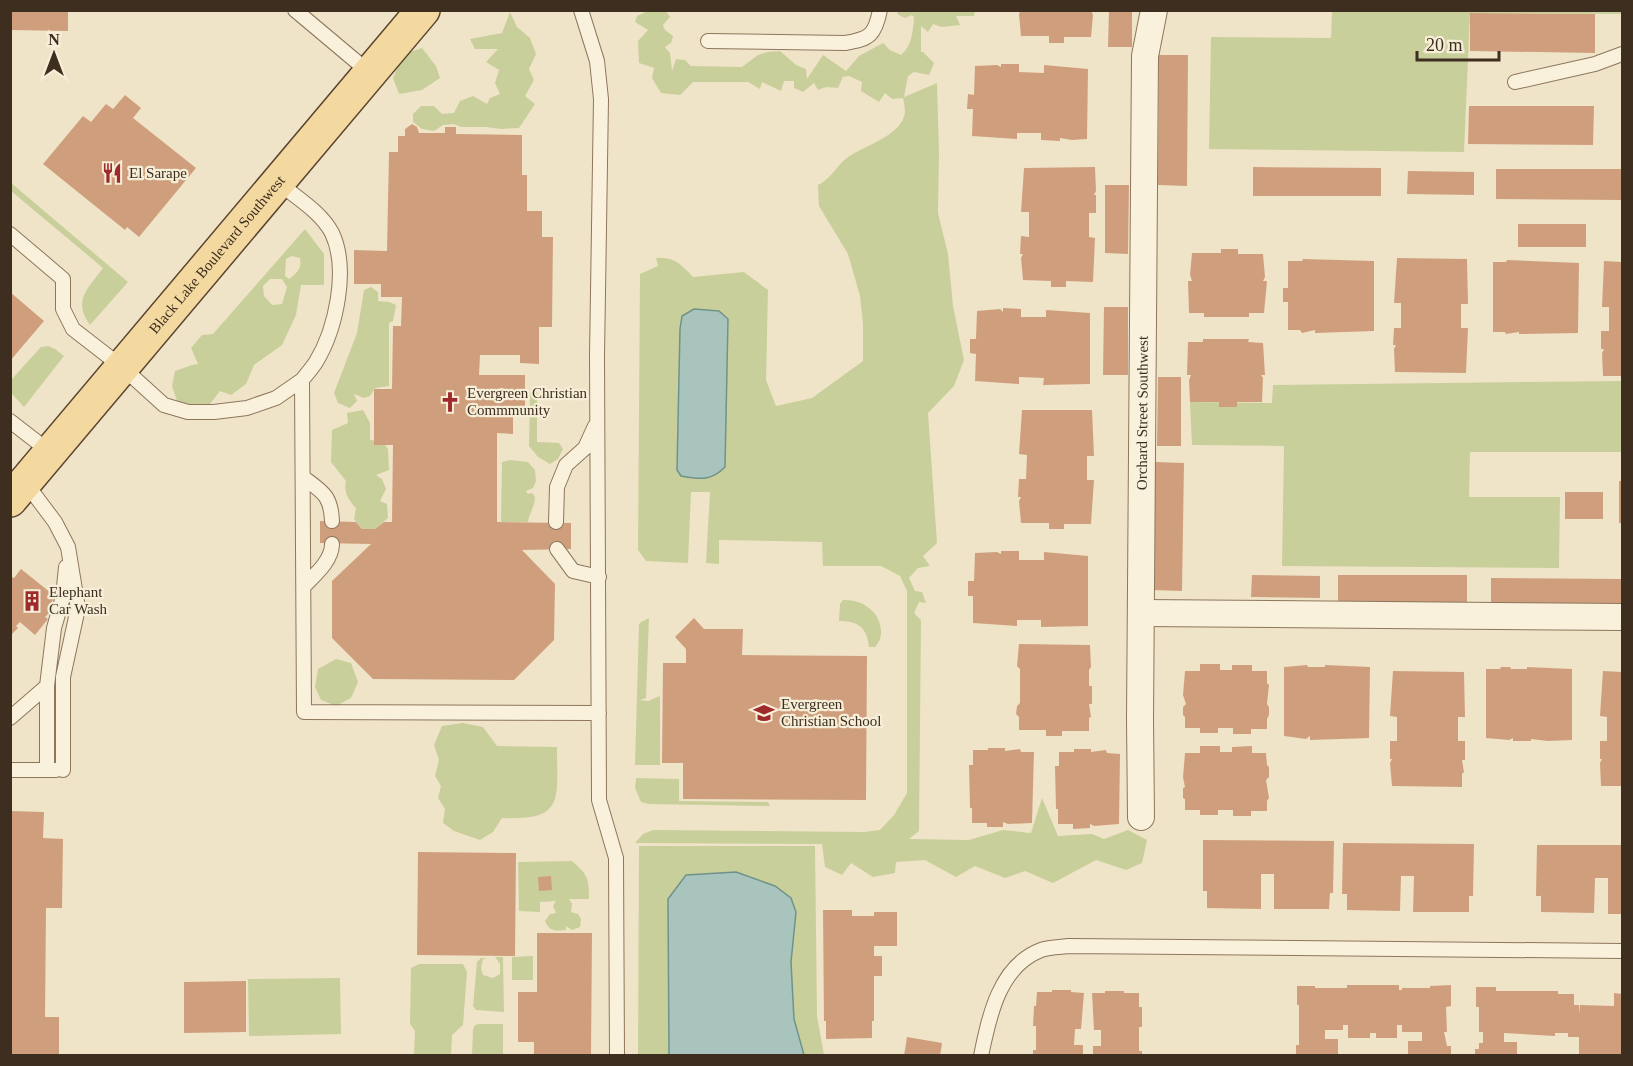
<svg xmlns="http://www.w3.org/2000/svg" width="1633" height="1066" font-family="'Times New Roman',serif">
<style>
.green{fill:#c9cf9b;fill-rule:evenodd}
.water{fill:#a9c4bc;stroke:#6f938a;stroke-width:1.5}
.building{fill:#cf9f7d}
.lines{fill:none;stroke-linecap:round;stroke-linejoin:round}
.lane-casing{stroke:#8d765c;stroke-width:16}
.street-casing{stroke:#8d765c;stroke-width:28}
.primary-casing{stroke:#5b4430;stroke-width:36}
.lane{stroke:#faf1dc;stroke-width:14}
.street{stroke:#faf1dc;stroke-width:26}
.primary{stroke:#f3d9a0;stroke-width:33}
.labels{text-anchor:middle;stroke-width:4.5;stroke-linejoin:round;paint-order:stroke}
.poi-label{font-size:15px;fill:#3d2e20;stroke:#f7eed8;text-anchor:start}
.street-label{font-size:15px;fill:#3d2e20;stroke:#f7eed8}
</style>
<rect width="100%" height="100%" fill="#f0e4c8"/>
<path class="green" d="M648,11H666L670,17L663,25L665,30L673,36L671,43L665,47L670,53L672,71L676,59L685,60L691,66L742,67L758,55L767,52L780,51L796,65L806,69L807,79L823,55L846,71L859,56L883,43L890,50L901,55C912,46 913,31 914,17L912,15L905,18L897,14L898,11H975L974,16H956L960,25L942,27L933,24L928,32L921,26V52H923L934,63L929,75L914,72L908,76L904,97L937,83L939,153L938,213L948,254L953,306L964,360L954,386L928,413L937,543L923,556L930,566L918,568L909,578L915,591L922,592L926,603L919,602L914,613L921,620L919,831L909,839L969,840L1003,830L1031,833L1042,798L1058,836L1092,834L1104,839L1128,830L1147,840L1142,863L1126,870L1096,860L1053,883L1025,871L1005,878L975,866L956,877L925,860L896,862L895,873L873,877L851,863L842,875L825,867L822,844L635,843L643,834L653,830L864,832L880,830L894,815L907,793V591L900,576L881,566H823L822,542L719,540V564L706,563L710,492H691L688,563L646,561L638,550L640,274L658,266L656,258C674,256 682,265 693,277L744,272L768,290L766,380L776,406L812,398L863,361V324L860,296L848,254L819,206L818,185C831,179 836,166 848,157C864,146 903,135 905,112C905,108 904,103 903,98L892,99L885,93L879,102L861,91L862,82L849,76L843,77L838,88L826,87L818,90L814,83L803,92L794,88V81H784L781,91L762,82L760,89L748,82H693L680,95L661,93L652,78L654,68L639,63L638,41L648,30L635,22L637,16ZM680,329L681,476L677,469Z
M1332,11H1622V14L1470,13L1464,152L1209,149L1211,37L1331,38Z
M510,12L517,27L530,38L536,54L529,69L534,80L525,96L535,104L519,128L501,129L486,127H461L454,124L443,125L434,131L422,129L413,122V114L421,106H434L442,114L454,113L460,101L473,96L487,104L490,98L500,94L495,83L499,70L486,62L498,49H475L470,39L502,33Z
M422,48L436,66L440,78L422,90L399,94L393,78L403,54Z
M10,182L128,282L90,325C72,300 88,289 103,268L11,191Z
M305,229L324,254V285H301L296,315L282,345L254,365L246,384L231,395L220,391L210,404L194,406L177,401L172,386L175,371L192,365L198,364L191,348L202,335L213,334ZM292,256L300,258C302,268 297,273 289,279L285,276L286,259ZM270,279H282L287,287L282,304L272,305L264,296L263,286Z
M371,287L378,292V301L389,302L396,305L393,321L389,323V386L375,388L370,396L364,398L354,394L357,401L350,408L338,403L334,393L357,333L364,290Z
M48,346L55,349L64,356L24,407L11,393V380L41,347Z
M1622,381V452H1470L1469,497H1560L1559,568L1282,566L1284,446L1192,445L1190,402L1272,403L1273,385Z
M530,392H537V442L559,443L563,449L558,459L550,464L538,457L529,446Z
M363,410L370,423V440L382,441L388,449L389,470L376,475L382,479L386,489L380,501L387,504L388,518L375,529H362L354,519L356,508C349,501 343,491 346,481L331,462L332,430L348,423L347,413Z
M510,460L528,462L535,470L536,481L533,488L526,491L528,494L532,493L535,497C535,507 529,513 528,522H501L502,462Z
M843,600C851,600 859,601 866,606C880,614 887,635 875,647H869C867,628 859,621 839,621L840,604Z
M649,618L646,698L640,700L648,701L660,696V765H635L639,624L641,622Z
M336,659L351,663L358,682L351,698L336,706L321,700L315,687L318,669Z
M463,723L483,727L497,746L557,747C557,800 565,821 502,818L493,832L480,840L454,831L443,823L445,809L438,798L441,786L435,776L439,760L434,745L442,726Z
M636,778L679,779V801L768,802L770,806L649,804L641,802L635,788Z
M639,846H815L817,1016L824,1055H804L794,1020L791,962L796,912L668,899L669,1055L638,1056Z
M572,861C588,875 589,878 589,899H569L572,904L571,912L578,914L581,919L580,927L572,930L566,926V930C555,931 550,932 545,921L550,914L556,913L553,906L556,901L540,902V912L519,911L518,862Z
M533,956V980H512V957Z
M495,957H503L504,1012L476,1010L473,1006L477,962L481,958H488L483,959L481,968L483,975L493,978L500,974V964Z
M419,964H463L467,972L463,1025L452,1035L451,1055H414L415,1031L410,1024L411,968Z
M340,978L341,1034L249,1036L248,979Z
M479,1024H503V1055H472L473,1029L475,1025Z"/>
<path class="water" d="M694,309L719,311L728,319L725,467C710,482 700,479 681,476L677,470L680,329L682,316Z
M736,872L775,886L791,898L796,912L791,962L794,1019L804,1055H669L668,899L686,875Z"/>
<path class="building" d="M10,10H68V31L10,30Z
M1021,10H1091L1093,15L1091,37H1064V43H1049V36H1021L1019,14Z
M1109,10H1132V47H1108Z
M1470,13L1595,14V53L1470,51Z
M1159,55H1188L1187,186L1158,185Z
M1001,64H1019V72L1044,73V65L1088,69L1087,139L1072,140L1060,138V141L1041,140V133H1017V139L972,136L973,109H967L968,94L974,95L975,66L997,65L1001,67Z
M125,95L141,108L133,118L196,168L139,237L127,227L125,230L43,164L83,116L91,122L106,104L113,109Z
M1469,106H1594L1593,145L1468,144Z
M412,124L417,127L419,133H445V127H456V134L522,135V175H527V211H542V237H553L552,327H539V364L520,363V355H480L479,375H525V415H513V434L497,433V522L571,523V549L522,550L555,584L554,640L514,680L373,679L332,638V581L371,544L320,543V521L356,522L362,529H375L384,522H392L393,445H374V389H392L393,326H401L402,297H381V284H354V250L387,251L389,152H398V136H405V129Z
M1095,167L1096,191L1094,195H1096V213H1089V237L1095,238L1093,282L1066,281V287H1051V281L1023,280L1021,258L1023,254H1020L1021,236L1029,237V212H1021L1024,168Z
M1253,167L1381,168V196H1253Z
M1496,169H1622V200L1496,199Z
M1408,171L1474,172V195L1407,194Z
M1105,185H1129L1128,254L1105,253Z
M1518,224H1586V247H1518Z
M1221,249H1238V254H1263L1265,277L1263,281H1267L1264,313H1249V317H1204V313H1189L1188,281H1192L1190,275L1192,253H1221Z
M1397,258L1467,259L1468,304H1461V328H1468L1466,373L1395,372L1394,349L1396,345H1393L1394,328H1401V303H1394Z
M1303,259L1374,261V331L1315,333V330L1302,333L1300,330H1288V302H1283V288H1288V261H1302Z
M1507,260L1579,263L1578,333L1519,334V332L1506,334L1505,332H1493V262H1506Z
M1604,261L1622,262V376H1603L1602,353L1604,349H1601V331H1609V307H1602Z
M10,292L44,321L10,361Z
M1104,307H1128V375H1103Z
M1003,308L1021,309V317H1046V310L1090,313V384L1043,385L1044,378L1019,377V384L975,381L976,354L970,353V339H976L977,311L1000,309L1003,312Z
M1203,339H1249L1248,342L1263,343L1265,375H1261L1263,378L1262,402H1237V407H1219V402H1190L1189,380L1191,375H1187L1188,342H1203Z
M1158,377H1181V446H1157Z
M1022,410H1092L1094,456H1087V480H1094L1091,524H1064V529H1049V523H1021L1019,501L1021,497H1018L1019,479H1026L1027,455L1019,454Z
M1155,462L1184,463L1182,591L1153,590Z
M1619,481H1622V523H1619Z
M1565,492H1603V519H1565Z
M1001,551H1019V560H1044V552L1088,556V626L1041,627V620H1017V626L973,623V596H968V581H974L975,553L997,552L1001,554Z
M21,569L56,597L49,605L53,609L45,617L48,619L35,635L20,622L16,626L18,628L10,636V576L14,578Z
M1252,575L1320,576V598L1251,597Z
M1338,575H1467V605H1338Z
M1491,578L1621,579V608L1491,606Z
M694,618L704,629H743L742,655L867,656L866,800L683,799V763H662L663,663H686V649L675,637Z
M1019,644L1090,645L1091,667L1089,670V686H1092V704H1089L1091,717L1089,718V731H1062V736H1046V730H1019V717L1016,714L1017,706L1020,703V669L1017,666Z
M1200,664H1220V670H1232V665H1252V671H1267V683L1269,685L1267,704L1269,707V715L1267,719V729H1251V734H1233V728H1218V733H1200V728H1185V717L1183,715V707L1186,704L1183,695L1185,671H1200Z
M1307,665L1308,667H1325V665L1370,667L1369,738L1310,740V736L1306,739L1284,736V667Z
M1501,667H1510L1511,669H1527V667L1572,669V740L1548,741L1531,739V741H1513V738L1509,740L1486,738V669H1500Z
M1393,671L1464,672L1465,717H1458V741H1465V760H1462L1464,772L1462,774V787L1392,786L1390,763L1392,759H1390V741H1397V717L1390,716Z
M1603,671L1622,672V786H1601L1600,763L1602,759H1600V741H1607V717L1600,716Z
M1200,746H1220V752H1232V747L1252,746V753H1266L1267,765L1269,767V777L1266,780L1269,798L1267,801V811H1251V816H1233V810H1218V815H1200V810H1185V799L1183,798V788L1185,787L1183,777L1185,753H1200Z
M988,748H1005V751L1020,749L1021,752H1034L1032,823L1008,824L1003,822V827H987V823H972V808H970L969,765H973V750H988Z
M1074,749H1091V752L1106,750L1107,753L1120,754L1119,824L1094,826L1090,824V828L1073,829V824H1058V809H1056L1055,766H1059V752H1074Z
M10,811L44,812L43,838L63,839L62,908H46L45,1017H59V1056H10Z
M1203,840L1334,841L1333,893H1330L1329,909H1274V874H1261V909L1207,908V891H1203Z
M1343,843L1474,844L1473,896H1469V912H1413L1414,876H1401L1400,911L1347,910V894H1342Z
M1537,845H1622V914H1608V878H1595L1594,913L1541,912V896H1536Z
M418,852L516,853L515,956L417,955Z
M551,876L552,890L539,891L538,877Z
M823,910H852V916H874V912H897V946H874V956H882V976H874V1021H872V1038L826,1039V1021H824Z
M537,933H592L591,1056H534V1042H518V992H537Z
M246,981V1032L184,1033V982Z
M1347,985H1399V990H1402V988H1430V986L1451,985V1006L1446,1007L1447,1032H1444L1447,1046H1451V1056H1408V1041H1422V1032H1402V1025H1397V1038H1376V1033H1370V1038H1348V1025H1343V1030H1325V1039H1338V1056H1296V1045H1299V1005H1297V986H1315V988H1347Z
M1476,987H1496V991H1558V994H1574V1005H1579V1014L1580,1005L1614,1006V993L1622,994V1056H1579V1037H1568V1033H1555V1036L1504,1033V1042H1517V1056H1475V1049H1479V1043H1483V1032H1479V1007H1476Z
M1052,990H1071V992L1084,993L1081,1029H1075L1074,1045H1083V1056H1033V1050H1036V1026H1033L1034,1006H1036L1037,992H1052Z
M1105,991H1124V993H1139V1007H1142V1027H1139V1051H1142V1056H1093V1046H1101V1030H1094L1092,993H1105Z
M907,1037L942,1043L940,1056H904Z"/>
<g class="lines">
<g class="lane-casing">
<path id="lane" d="M295,10L370,73
M581,10L597,61L601,99L597,356L599,800L616,858L617,1056
M708,41L845,43C870,39 875,35 880,10
M1515,82L1595,64L1622,54
M279,183C297,198 321,212 332,233C349,269 336,329 316,362C312,368 307,374 302,380L304,712L599,713
M10,234L63,279V309L73,329L122,367L164,405L188,412H214L247,408L276,398L302,380
M10,421L50,452
M304,478C323,492 331,496 332,521
M25,482L55,522L68,547L78,608L63,677V770
M556,522L557,487L566,465L585,448L595,426
M557,549L573,571L599,577
M305,585C316,574 332,560 332,544
M10,718L47,686
M10,770H56
M47,770V686L54,628L63,597L66,567
M981,1056C989,1017 999,966 1041,950C1049,947 1060,947 1069,946L1622,951"/>
</g>
<g class="street-casing">
<g id="street">
<path d="M1141,613L1622,617"/>
<path id="s1" d="M1141,817L1140,719L1145,56L1154,10"/>
</g>
</g>
<g class="primary-casing">
<g id="primary">
<path id="s2" d="M10,500L423,10"/>
</g>
</g>
<use href="#lane" class="lane"/>
<use href="#street" class="street"/>
<use href="#primary" class="primary"/>
</g>
<defs>
<g id="restaurant-bare" transform="scale(1.62)"><path d="M-5-6h1v4h1v-4h1v4h1v-4h1v5L-1.5 .5V6h-2V.5L-5-1ZM5-6V6H3V1.5H1.5Q1.5-4 5-6Z" fill="#9e2a2b" stroke="#f7eed8" stroke-width="2.5" paint-order="stroke"/></g>
<g id="church-bare" transform="scale(1.62)"><path d="M-1.2-6h2.4v3.5h3.3v2.4h-3.3V6h-2.4V-.1h-3.3v-2.4h3.3Z" fill="#9e2a2b" stroke="#f7eed8" stroke-width="2.5" paint-order="stroke"/></g>
<g id="building-bare" transform="scale(1.62)"><path d="M-4-6H4V6H1V3H-1V6H-4ZM-2.5-4.3h1.7v1.8h-1.7ZM.8-4.3h1.7v1.8H.8ZM-2.5-1h1.7V.8h-1.7ZM.8-1h1.7V.8H.8Z" fill="#9e2a2b" stroke="#f7eed8" stroke-width="2.5" paint-order="stroke"/></g>
<g id="school-bare" transform="scale(1.62)"><path d="M0-5L7-2L0 1L-7-2ZM-4 1L0 2.5L4 1V4Q0 6-4 4Z" fill="#9e2a2b" stroke="#f7eed8" stroke-width="2.5" paint-order="stroke"/></g>
</defs>
<g fill-rule="evenodd">
<use href="#restaurant-bare" x="112" y="173"/>
<use href="#church-bare" x="450" y="402"/>
<use href="#building-bare" x="32" y="601"/>
<use href="#school-bare" x="764" y="713"/>
</g>
<g class="labels">
<g class="poi-label">
<text x="129" y="178">El Sarape</text>
<text x="467" y="398">Evergreen Christian<tspan x="467" dy="17">Commmunity</tspan></text>
<text x="49" y="597">Elephant<tspan x="49" dy="17">Car Wash</tspan></text>
<text x="781" y="709">Evergreen<tspan x="781" dy="17">Christian School</tspan></text>
</g>
<g class="street-label">
<text dy="5" stroke="none"><textPath href="#s2" startOffset="321">Black Lake Boulevard Southwest</textPath></text>
<text dy="5" stroke="none"><textPath href="#s1" startOffset="404">Orchard Street Southwest</textPath></text>
</g>
</g>
<rect width="1633" height="1066" fill="none" stroke="#3d2e20" stroke-width="24"/>
<g transform="translate(54 54)" stroke="#f7eed8" stroke-width="4.5" paint-order="stroke">
<path d="M0-4.5L10 22L0 15L-10 22Z" fill="#3d2e20"/>
<text y="-9" font-size="16" font-weight="bold" text-anchor="middle" fill="#3d2e20">N</text>
</g>
<path d="M1417 51v9h82v-9" fill="none" stroke="#3d2e20" stroke-width="3"/>
<text x="1426" y="51" font-size="18" fill="#3d2e20" stroke="#f7eed8" stroke-width="4.5" paint-order="stroke">20 m</text>
</svg>
